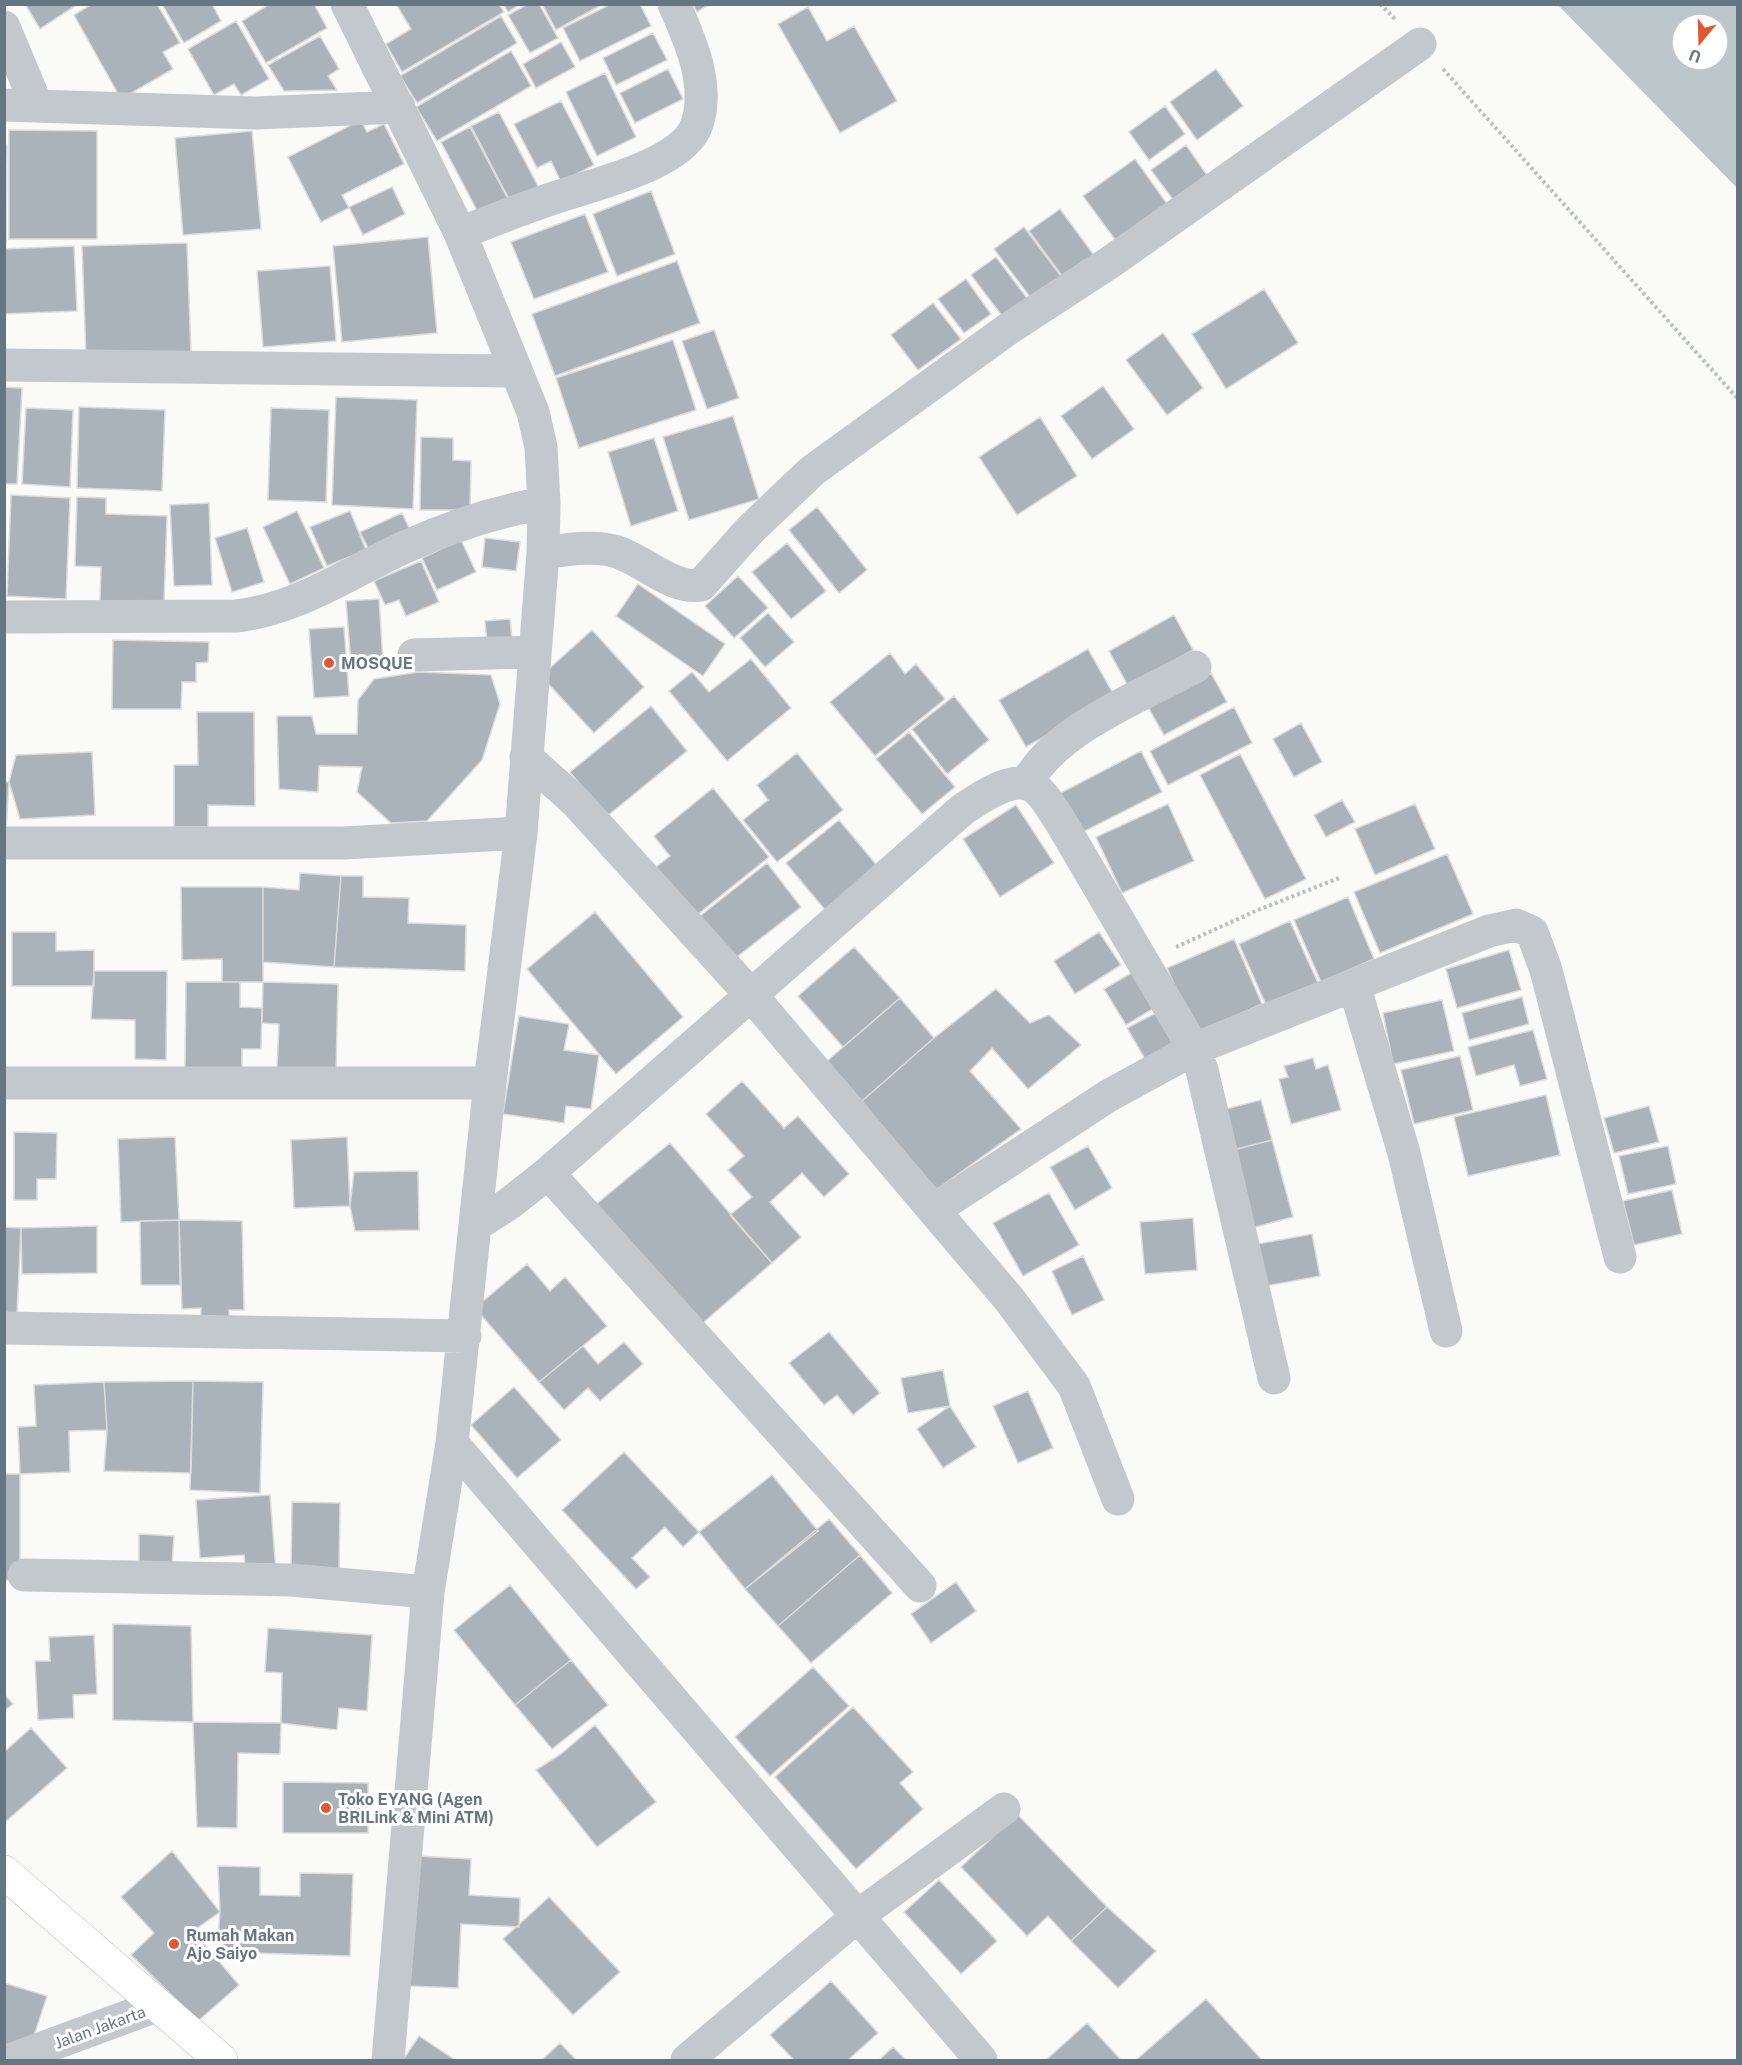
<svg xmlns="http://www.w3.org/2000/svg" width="1742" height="2065" font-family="'Public Sans',sans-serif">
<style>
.water{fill:#bbc7cb;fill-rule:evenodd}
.building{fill:#aab3b9;stroke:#dcdcda;stroke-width:1.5}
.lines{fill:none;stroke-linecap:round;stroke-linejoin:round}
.major-casing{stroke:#b5babe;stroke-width:34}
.path{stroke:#bbbfc2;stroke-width:4;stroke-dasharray:3 3;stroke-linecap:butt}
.minor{stroke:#c3c8cc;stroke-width:33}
.major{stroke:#fff;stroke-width:33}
.poi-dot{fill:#e4572e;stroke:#fff;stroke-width:2}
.labels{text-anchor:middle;stroke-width:6;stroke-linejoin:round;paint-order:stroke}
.poi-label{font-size:16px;font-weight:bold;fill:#657683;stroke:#fff;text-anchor:start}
.street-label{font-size:16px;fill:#657683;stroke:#fff}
</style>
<rect width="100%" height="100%" fill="#fafaf8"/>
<path class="water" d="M1558,5H1737V188ZM1682,24H1718V60H1682Z"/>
<path class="building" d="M25,4H78L40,29Z
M92,4H157L180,43L163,52L173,69L121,99L74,15Z
M162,4H212L221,21L184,43Z
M270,4H314L327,28L266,63L242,21Z
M396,4H499L504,12L402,72L386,44L411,29Z
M503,4H520L508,12Z
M528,4H539L558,38L530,53L508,15Z
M542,4H603L556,30Z
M611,4H640L651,26L580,61L563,28Z
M693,4H710L697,12Z
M808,7L827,41L854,26L897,101L840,133L778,24Z
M501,16L517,43L417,103L400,76Z
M236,21L269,79L241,95L234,84L214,95L188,49Z
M653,33L667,60L616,85L603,58Z
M320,36L339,69L328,76L337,90L284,91L268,65Z
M561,42L575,67L536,88L523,64Z
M511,51L531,86L437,141L416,107Z
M668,69L683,99L635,123L620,93Z
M1216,69L1243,106L1197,140L1170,102Z
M605,73L636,137L597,156L566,92Z
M561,101L594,165L561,182L551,161L537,168L514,124Z
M1165,106L1185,134L1149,160L1129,132Z
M499,112L539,188L511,203L471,126Z
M361,120L367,132L384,124L404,164L342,195L349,208L321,222L288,157Z
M470,127L510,203L481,218L441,142Z
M9,130L97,131V239H9Z
M252,131L261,229L183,235L175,138Z
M4,145H7L6,244H4Z
M1186,145L1211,181L1177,205L1151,170Z
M1135,159L1170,208L1119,245L1083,196Z
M392,187L405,214L363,235L349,207Z
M651,191L675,254L617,276L593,214Z
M1060,209L1099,262L1068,284L1029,231Z
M585,214L608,272L534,299L511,242Z
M1024,227L1066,283L1036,305L994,249Z
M428,237L437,333L342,342L333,246Z
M187,243L191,354L86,357L82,246Z
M74,246L77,311L4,314V249Z
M996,257L1033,306L1009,325L971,275Z
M677,261L700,323L555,376L532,314Z
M330,266L336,341L263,347L257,271Z
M966,279L991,314L964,333L938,299Z
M1264,289L1298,343L1226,389L1192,334Z
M933,303L961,339L918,370L891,335Z
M714,330L739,398L707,409L682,341Z
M1163,333L1203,388L1167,415L1126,360Z
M673,340L696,410L579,448L556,378Z
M1103,386L1134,429L1092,459L1061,416Z
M4,387L22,388L17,484H4Z
M336,397L417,400L413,509L332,505Z
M79,407L165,410L162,491L77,488Z
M26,408L73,410L70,487L22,484Z
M271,408L329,410L326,502L268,500Z
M733,416L759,499L689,520L663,437Z
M1040,417L1077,476L1017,515L979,457Z
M421,437L453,438V460L471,461L470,510H420Z
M654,438L678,511L631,526L608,452Z
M11,495L70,498L66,599L7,596Z
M77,497L106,498V514L167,516L164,603L100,601L101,567L75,566Z
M209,503L212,585L174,586L170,505Z
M817,507L867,570L839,593L789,530Z
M297,511L324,568L290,584L263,527Z
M350,511L366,550L327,566L310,527Z
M402,513L413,536L371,554L360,532Z
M247,528L264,582L232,592L215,538Z
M485,538L520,542L516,571L482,567Z
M461,540L476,572L437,590L422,558Z
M787,543L826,591L791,619L752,572Z
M421,561L439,602L406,616L399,600L385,605L374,581Z
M738,576L768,608L734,638L705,606Z
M638,584L725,644L703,676L616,616Z
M379,599L383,662L351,664L346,601Z
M768,613L794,642L765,667L740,638Z
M1174,615L1193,650L1128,686L1109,651Z
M510,619L512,640L487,642L485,621Z
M344,627L349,696L314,698L309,629Z
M592,630L644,687L594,733L541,676Z
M113,640L209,642L208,662L196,663V682H182L181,709H112Z
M1088,649L1115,697L1026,747L999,700Z
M890,653L905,674L916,664L945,699L875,756L830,702Z
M751,659L791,708L727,761L669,691L692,672L709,692Z
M419,672L491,675L500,704L482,760L427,821L391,823L357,792L362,767L319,766L318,792L279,789L277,716H312L316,734H357L358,700L374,679Z
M1211,673L1227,702L1164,735L1148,707Z
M954,696L989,740L947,774L912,729Z
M651,706L687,751L606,817L570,772Z
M1234,707L1252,743L1168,785L1150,751Z
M197,712H254L255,806L208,805V827H174V765H198Z
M1301,723L1322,762L1294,777L1273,739Z
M909,732L955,787L922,814L876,759Z
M1141,751L1162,792L1075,836L1055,796Z
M92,752L95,815L20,819L9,782L16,755Z
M797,753L843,810L777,862L743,820L768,800L757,785Z
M1240,754L1306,879L1265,899L1200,775Z
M4,782H9L6,829H4Z
M713,788L769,857L692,919L652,870L670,856L654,836Z
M1342,800L1355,822L1326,837L1314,815Z
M1168,804L1194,861L1122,893L1096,837Z
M1415,804L1435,849L1375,875L1355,829Z
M1016,805L1054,863L1000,897L963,839Z
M839,820L879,868L826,911L786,863Z
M1447,854L1473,914L1380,953L1354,892Z
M767,863L801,907L729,963L695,920Z
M300,873L341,876L334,967L263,962V887L299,890Z
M341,876H363V897L409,898L408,923L466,925L465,971L334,967Z
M181,887H263V982H222V959L182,960Z
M1348,897L1374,959L1321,982L1294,920Z
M595,912L683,1017L616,1074L527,969Z
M1290,921L1318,983L1266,1005L1239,944Z
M12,932H56V951L94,950V986H12Z
M1099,932L1121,965L1075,994L1054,961Z
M1234,939L1262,1004L1196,1033L1167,968Z
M854,947L900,998L843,1047L798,996Z
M1509,950L1521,990L1457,1008L1446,969Z
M94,971H167L166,1060L135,1059V1020L91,1019Z
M1133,972L1154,1008L1126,1025L1104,989Z
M186,982H240V1007L262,1008L261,1049H242V1069L185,1068Z
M263,982L338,984L336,1071L277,1069L279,1024L262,1023Z
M996,989L1030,1023L1049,1015L1081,1045L1028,1089L992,1048L970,1071L1021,1129L933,1192L862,1101L934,1038Z
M1522,997L1529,1024L1469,1040L1462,1013Z
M900,998L934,1038L862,1101L827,1061Z
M1442,1000L1454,1051L1393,1064L1383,1013Z
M1156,1013L1175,1044L1145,1059L1127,1028Z
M519,1016L569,1024L564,1050L599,1055L591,1109L566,1106L564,1123L503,1114Z
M1533,1030L1547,1079L1520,1086L1514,1065L1476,1076L1468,1047Z
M1460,1056L1473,1110L1414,1124L1401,1070Z
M1313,1058L1316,1069L1328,1065L1341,1110L1291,1124L1279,1079L1288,1077L1284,1066Z
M742,1081L784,1128L798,1116L849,1174L824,1197L802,1173L770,1202L801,1237L772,1263L730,1215L752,1197L728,1170L744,1156L706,1114Z
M1546,1095L1560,1155L1468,1176L1454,1117Z
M1261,1100L1272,1140L1229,1151L1218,1111Z
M1649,1106L1659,1142L1614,1153L1604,1118Z
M14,1132L57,1133L56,1179H37V1200H14Z
M175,1137L179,1220L121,1222L118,1139Z
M347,1137L350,1206L294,1208L291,1140Z
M1272,1140L1293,1217L1248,1229L1229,1151Z
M670,1143L772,1263L698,1327L594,1206Z
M1088,1146L1112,1188L1075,1210L1050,1167Z
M1668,1146L1676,1184L1628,1194L1619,1156Z
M418,1171L419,1230L355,1231L350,1206L354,1172Z
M1672,1190L1682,1234L1634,1245L1623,1201Z
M1049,1193L1079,1245L1023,1276L993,1223Z
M1193,1218L1197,1270L1145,1274L1140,1222Z
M179,1220L180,1285H141L140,1221Z
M179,1220L242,1221L244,1310H229V1327H201V1308L182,1309Z
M97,1226V1273L22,1274L21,1228Z
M4,1227L21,1228L17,1315L4,1314Z
M1312,1234L1320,1276L1260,1287L1252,1245Z
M1083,1256L1104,1300L1072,1315L1052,1271Z
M527,1264L550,1291L565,1277L607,1326L539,1382L475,1308Z
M829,1332L880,1393L853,1415L837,1395L824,1405L789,1363Z
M624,1342L643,1364L600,1401L588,1388L564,1410L539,1382L583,1346L598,1364Z
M943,1370L950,1406L908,1413L901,1378Z
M193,1381L191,1473L104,1471L107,1430L104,1382Z
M193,1381L263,1382L260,1493L190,1490Z
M104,1382L107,1430L69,1431L70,1472L20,1474L18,1427L36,1426L34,1385Z
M514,1387L561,1440L517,1478L471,1425Z
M1028,1391L1053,1448L1018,1463L993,1406Z
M950,1406L976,1447L943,1468L917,1429Z
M624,1452L699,1532L683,1547L665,1527L632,1558L650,1577L636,1589L562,1510Z
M4,1474H20V1580H4Z
M772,1475L818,1531L745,1589L699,1532Z
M270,1495L276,1572L246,1574L244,1555L200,1558L196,1500Z
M292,1502L340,1503L339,1574H291Z
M829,1519L860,1555L778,1626L745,1589Z
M139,1534L174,1536L172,1564L139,1562Z
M860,1555L892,1593L811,1663L778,1626Z
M956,1582L976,1611L931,1643L911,1614Z
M510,1585L571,1660L515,1705L454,1630Z
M113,1624L191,1626L193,1722L113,1720Z
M268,1628L372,1635L367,1711L339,1708L337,1730L281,1723L282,1673L265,1672Z
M94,1635L97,1694L73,1695L74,1718L38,1720L35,1661H50L49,1637Z
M571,1660L608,1705L552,1749L515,1705Z
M813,1667L849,1706L770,1776L735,1737Z
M4,1694L13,1704L4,1711Z
M853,1707L913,1772L900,1783L923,1809L856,1869L775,1777Z
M193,1722L281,1723L280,1754L238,1753L237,1828L197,1827Z
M595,1725L656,1802L597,1847L536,1770L561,1754Z
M31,1728L67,1768L4,1823V1752Z
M283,1782L368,1783V1833H283Z
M1017,1814L1107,1907L1071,1941L1048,1916L1027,1936L961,1867Z
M172,1851L220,1912L193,1931L239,1985L198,2021L131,1955L154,1933L121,1897Z
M416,1856L471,1859L469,1895L520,1898L519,1927L461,1924L458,1988L409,1986Z
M218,1866L260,1867V1895L300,1896V1873L353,1874L350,1956L217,1952L220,1912Z
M939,1880L997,1941L961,1974L904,1912Z
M549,1897L620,1972L573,2015L503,1939Z
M1107,1907L1156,1951L1118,1988L1071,1941Z
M831,1981L878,2033L848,2060H794L770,2035Z
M4,1983L47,1996L33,2039L4,2049Z
M1206,1999L1262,2060H1136Z
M1087,2023L1121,2060H1046Z
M419,2036L455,2060H403Z
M560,2043L576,2060H542Z
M893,2047L906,2060H879Z"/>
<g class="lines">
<g class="major-casing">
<path id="major" d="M4,1872L221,2060"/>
</g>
<path class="path" d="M1380,4L1395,19
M1443,69L1738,399
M1176,947L1258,910L1339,878"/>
<path class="minor" d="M347,4L460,233L533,412L541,447L544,503L543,553L521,833L490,1083L452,1443L428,1592L388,2060
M4,27L37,106
M4,105L256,113L399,107
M460,233C494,220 528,206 563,195C599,183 685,163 697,124C710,84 690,40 674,4
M4,365L515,371
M543,553C566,550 591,545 614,551C643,559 671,590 701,585L750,530L812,471L1008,329L1109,263L1420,44
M4,617L236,616C298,609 348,573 405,547C451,526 494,512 544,503
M414,655L535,652
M526,757L575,801L751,995L1009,1299L1074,1386L1118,1499
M1026,784C1055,729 1141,696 1195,667
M4,843H344L521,833
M1354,985L1404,1153L1446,1331
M4,1083H490
M548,1173L920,1586
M934,1210L1108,1096L1194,1049L1489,931L1516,925L1532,932L1546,970L1620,1257
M476,1225L510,1203L548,1173L962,810C978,799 1011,775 1032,786C1043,792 1052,809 1059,819L1194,1049L1202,1070L1274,1378
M4,1328L465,1336
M452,1443L981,2060
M24,1575L291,1580L428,1592
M10,2060L156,2006
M687,2060L859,1915L1004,1809"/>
<use href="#major" class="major"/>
</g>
<g class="poi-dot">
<circle cx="329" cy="663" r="6"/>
<circle cx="326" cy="1808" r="6"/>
<circle cx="174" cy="1944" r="6"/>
</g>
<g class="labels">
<g class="poi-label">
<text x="341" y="669">MOSQUE</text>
<text x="338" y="1805">Toko EYANG (Agen<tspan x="338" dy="18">BRILink &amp; Mini ATM)</tspan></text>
<text x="186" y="1941">Rumah Makan<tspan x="186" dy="18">Ajo Saiyo</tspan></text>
</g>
<g class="street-label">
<text transform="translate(100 2027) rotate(-20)" y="6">Jalan Jakarta</text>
</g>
</g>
<rect width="1742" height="2065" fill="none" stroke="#657683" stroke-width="12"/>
<g transform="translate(1700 42) rotate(199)"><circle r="28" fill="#ffffff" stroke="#c1c8cd" stroke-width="1.5"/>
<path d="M0-4.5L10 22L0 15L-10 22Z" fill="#e4572e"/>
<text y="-9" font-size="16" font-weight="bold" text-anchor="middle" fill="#657683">U</text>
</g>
</svg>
